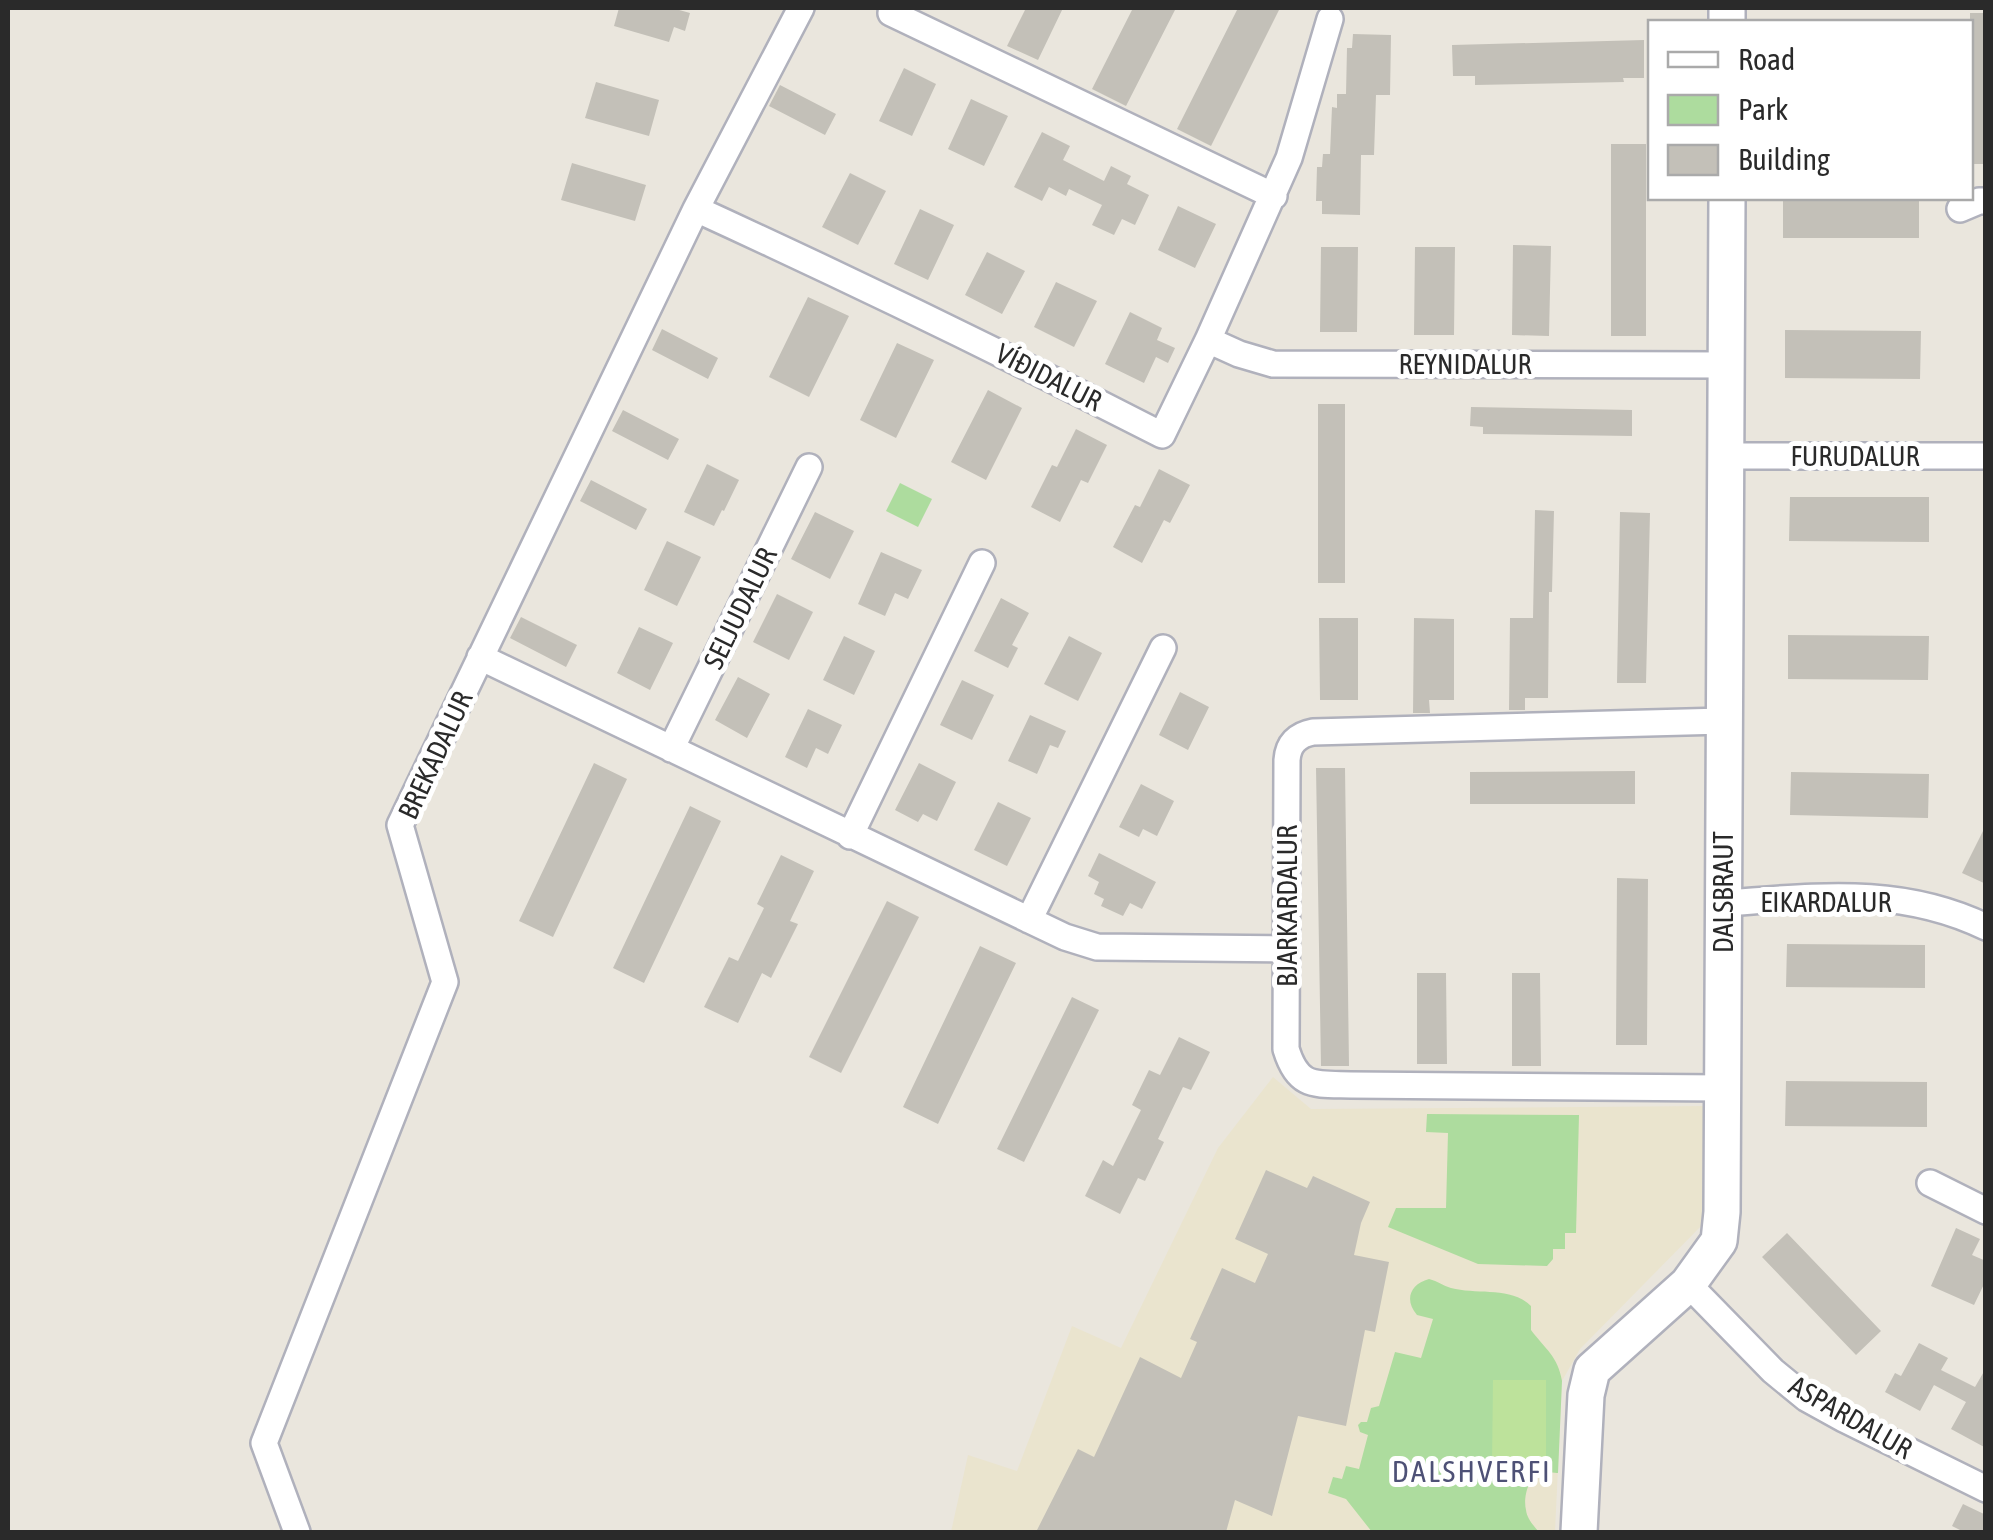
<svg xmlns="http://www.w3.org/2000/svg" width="1993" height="1540" font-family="'Asap Condensed',sans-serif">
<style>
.education{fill:#eae4ce}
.park{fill:#addc9e}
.pitch{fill:#bde29b}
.building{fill:#c3c0b8}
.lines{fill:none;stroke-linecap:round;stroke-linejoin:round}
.street-casing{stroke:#b0b1bc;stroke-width:30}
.secondary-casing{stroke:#b0b1bc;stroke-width:40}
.street{stroke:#fff;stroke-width:25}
.secondary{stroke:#fff;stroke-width:35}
.labels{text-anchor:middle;stroke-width:10;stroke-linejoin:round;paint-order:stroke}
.street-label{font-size:28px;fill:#2a2a2a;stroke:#fff}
.neighbourhood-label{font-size:30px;letter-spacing:2.5px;fill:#4e5176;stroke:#fff}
</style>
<rect width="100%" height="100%" fill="#eae6dd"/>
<path class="education" d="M1273,1077L1311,1109L1709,1106L1708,1219L1580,1349L1562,1381L1555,1532H951L968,1455L1017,1471L1072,1326L1121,1348L1218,1148Z"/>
<path class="park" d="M900,483L932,499L918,527L886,511Z
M1427,1114L1579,1115L1576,1233H1565V1249H1553V1259L1547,1266L1478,1264L1388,1227L1396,1208H1446L1448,1133L1426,1132Z
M1429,1279C1438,1281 1443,1286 1451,1288C1477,1295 1511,1286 1531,1306V1330C1545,1349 1558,1356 1562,1381L1558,1473C1556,1473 1543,1472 1541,1472C1528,1476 1523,1499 1526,1510C1527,1519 1534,1526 1539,1532H1372L1346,1499L1328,1493L1333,1477L1342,1479L1346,1466L1359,1469L1368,1435L1360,1432L1358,1425L1361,1422H1367L1371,1408L1379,1406L1395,1352L1421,1358L1433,1319L1417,1315C1404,1300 1410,1284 1429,1279Z"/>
<path class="pitch" d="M1493,1380H1546V1467H1492Z"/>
<path class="building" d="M619,8H672L690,13L685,31L674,27L669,42L614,26Z
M1026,8H1063L1038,60L1007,46Z
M1133,8H1176L1126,106L1092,89Z
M1238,8H1280L1211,146L1177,129Z
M1970,13H1986V164H1970Z
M1353,34L1391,35L1390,95H1376L1374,155H1361L1360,215L1322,214V201H1316L1317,167H1322L1323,154H1330L1332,107L1337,108V94H1346L1347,48H1352Z
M1644,40V78H1623L1624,82L1475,85V76H1453L1452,45Z
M904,68L936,84L912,136L879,121Z
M596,82L659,100L649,136L585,118Z
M780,85L836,114L825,135L769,106Z
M971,99L1008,116L984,166L948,149Z
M1042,132L1070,146L1063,160L1104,181L1111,166L1131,176L1127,184L1149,195L1135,225L1122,219L1114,235L1092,225L1102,205L1069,189L1066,196L1049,187L1042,201L1014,187Z
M1611,144H1646V336H1611Z
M572,163L646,185L635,221L561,200Z
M850,173L886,191L858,245L822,227Z
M1783,198H1919V238H1783Z
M1178,206L1216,224L1195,268L1158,250Z
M920,209L954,225L928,280L894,264Z
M1513,245L1551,246L1549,336L1512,335Z
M1321,247H1358L1357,332H1320Z
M1415,247H1455L1454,335H1414Z
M987,252L1025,271L1002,314L965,295Z
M1056,282L1097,301L1074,347L1034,327Z
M808,297L849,316L809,397L769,377Z
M1130,312L1162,328L1157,340L1175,348L1168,363L1156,357L1144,383L1105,364Z
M662,329L718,358L708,379L652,350Z
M1785,330L1921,331L1920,379L1785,378Z
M897,343L934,360L896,438L860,420Z
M988,390L1022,408L986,480L951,462Z
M1318,404H1345V583H1318Z
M1471,407L1632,410V436L1483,434V427L1470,426Z
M623,410L679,439L668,460L612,431Z
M1076,429L1107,445L1088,483L1081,480L1060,522L1031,507L1052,465L1057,467Z
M707,464L739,480L724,511L722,510L714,526L684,512Z
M1159,469L1190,485L1170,523L1164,520L1142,563L1113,547L1135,505L1140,507Z
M591,480L647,509L636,530L580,501Z
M1790,497H1929V542L1789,541Z
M1535,510L1554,511L1552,592H1549L1548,698H1525V710H1509L1510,618H1533Z
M815,512L854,531L830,579L791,559Z
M1620,512L1650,513L1646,683H1617Z
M667,541L701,557L677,606L644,590Z
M881,552L922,570L908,599L895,593L885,616L858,604Z
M777,594L813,612L789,660L753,642Z
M1001,598L1029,613L1012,645L1018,648L1008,668L974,651Z
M521,617L577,645L566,667L510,638Z
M1319,618H1358V700H1320Z
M1414,618L1454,619V700H1429L1430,713H1413Z
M639,627L673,643L650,690L617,673Z
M1788,635L1929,636L1928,680L1788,679Z
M844,636L875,651L854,695L823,680Z
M1069,636L1102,653L1078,701L1044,684Z
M738,677L770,694L747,738L715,720Z
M962,680L994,695L972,740L940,725Z
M1180,692L1209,707L1188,750L1159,735Z
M808,709L842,725L828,754L816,748L807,768L785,757Z
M1030,715L1066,731L1058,748L1050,745L1037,774L1008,761Z
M594,763L627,779L553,937L519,921Z
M919,763L956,782L937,821L923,814L918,822L895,810Z
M1316,768H1345L1349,1066H1321Z
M1635,771V804H1470V772Z
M1791,772L1929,774L1928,818L1790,815Z
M1141,784L1174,801L1157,836L1143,829L1139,837L1119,827Z
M998,802L1031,818L1007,866L974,850Z
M690,806L721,821L644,983L613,968Z
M1986,825V884L1962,873Z
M1099,853L1156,882L1142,909L1130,903L1123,916L1101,906L1104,899L1094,894L1099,882L1088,876Z
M781,855L814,871L790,921L798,924L771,978L762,973L738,1023L704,1007L729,957L738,961L764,908L757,904Z
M1617,878L1648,879L1647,1045H1616Z
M887,901L919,917L841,1073L809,1057Z
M1787,944L1925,945V988L1786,987Z
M980,946L1016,963L938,1124L903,1107Z
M1417,973H1446L1447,1064H1417Z
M1512,973H1540L1541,1066H1512Z
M1072,997L1099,1010L1024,1162L997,1149Z
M1179,1037L1210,1052L1191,1090L1183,1087L1158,1139L1164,1142L1145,1181L1138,1178L1120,1214L1085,1196L1103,1160L1113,1166L1141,1110L1132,1105L1149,1070L1160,1075Z
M1786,1081L1927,1082V1127L1785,1126Z
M1266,1170L1307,1188L1313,1176L1370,1202L1361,1223L1354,1255L1389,1262L1375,1332L1365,1330L1346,1426L1298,1416L1272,1516L1235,1500L1226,1532H1036L1078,1449L1094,1457L1140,1357L1181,1378L1197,1342L1190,1339L1222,1268L1255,1283L1268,1254L1235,1239Z
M1956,1228L1980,1239L1972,1255L1986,1261V1280L1974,1305L1931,1286Z
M1787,1233L1881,1331L1856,1355L1762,1257Z
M1919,1343L1948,1358L1941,1370L1975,1387L1986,1368V1448L1951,1429L1966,1402L1934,1385L1920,1411L1885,1392L1895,1373L1901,1376Z
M1963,1504L1986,1515V1532H1964L1952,1526Z"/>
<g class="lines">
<g class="street-casing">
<path id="street" d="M891,13L1274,196
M696,209C853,281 1008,356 1162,435L1208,340L1289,158L1330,19
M1960,209L1979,201H1986
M1208,340L1239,354L1273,364L1726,365
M1725,456H1986
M480,657L1065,937L1097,947L1286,949
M671,749L809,467
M850,836L982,563
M1723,903C1815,897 1899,885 1986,927
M1029,920L1163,648
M1723,1088L1351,1085C1314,1084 1298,1088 1286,1049L1287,760C1288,744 1297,735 1313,732L1724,721
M1930,1183L1986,1211
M1688,1284L1773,1371L1806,1398L1844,1419L1986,1489
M297,1532L264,1443L445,982L400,825L696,209L801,8"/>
</g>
<g class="secondary-casing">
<path id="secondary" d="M1727,22V8
M1579,1532L1586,1395L1592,1370L1688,1284L1719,1241L1722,1212L1727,198"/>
</g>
<use href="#street" class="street"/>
<use href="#secondary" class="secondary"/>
</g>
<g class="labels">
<g class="street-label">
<text x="1465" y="374">REYNIDALUR</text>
<text transform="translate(1049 377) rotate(27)" y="10">VÍÐIDALUR</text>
<text x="1855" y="466">FURUDALUR</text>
<text transform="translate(740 608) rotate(-64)" y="10">SELJUDALUR</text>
<text transform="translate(435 755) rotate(-65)" y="10">BREKADALUR</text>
<text transform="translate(1723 892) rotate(-90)" y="10">DALSBRAUT</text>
<text x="1826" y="912">EIKARDALUR</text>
<text transform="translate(1287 906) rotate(-90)" y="10">BJARKARDALUR</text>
<text transform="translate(1851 1417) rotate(30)" y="10">ASPARDALUR</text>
</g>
<g class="neighbourhood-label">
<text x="1472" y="1482">DALSHVERFI</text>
</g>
</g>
<rect width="1993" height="1540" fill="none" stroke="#2a2a2a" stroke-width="20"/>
<rect x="1648" y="20" width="325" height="180" fill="#ffffff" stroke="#aaaaaa" stroke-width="2.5"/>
<rect x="1668" y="52" width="50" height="15" fill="#ffffff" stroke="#aaaaaa" stroke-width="2.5"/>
<text x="1738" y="70" font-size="30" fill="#2a2a2a">Road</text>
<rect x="1668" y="95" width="50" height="30" fill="#addc9e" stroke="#aaaaaa" stroke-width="2.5"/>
<text x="1738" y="120" font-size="30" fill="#2a2a2a">Park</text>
<rect x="1668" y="145" width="50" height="30" fill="#c3c0b8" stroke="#aaaaaa" stroke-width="2.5"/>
<text x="1738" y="170" font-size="30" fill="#2a2a2a">Building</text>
</svg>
